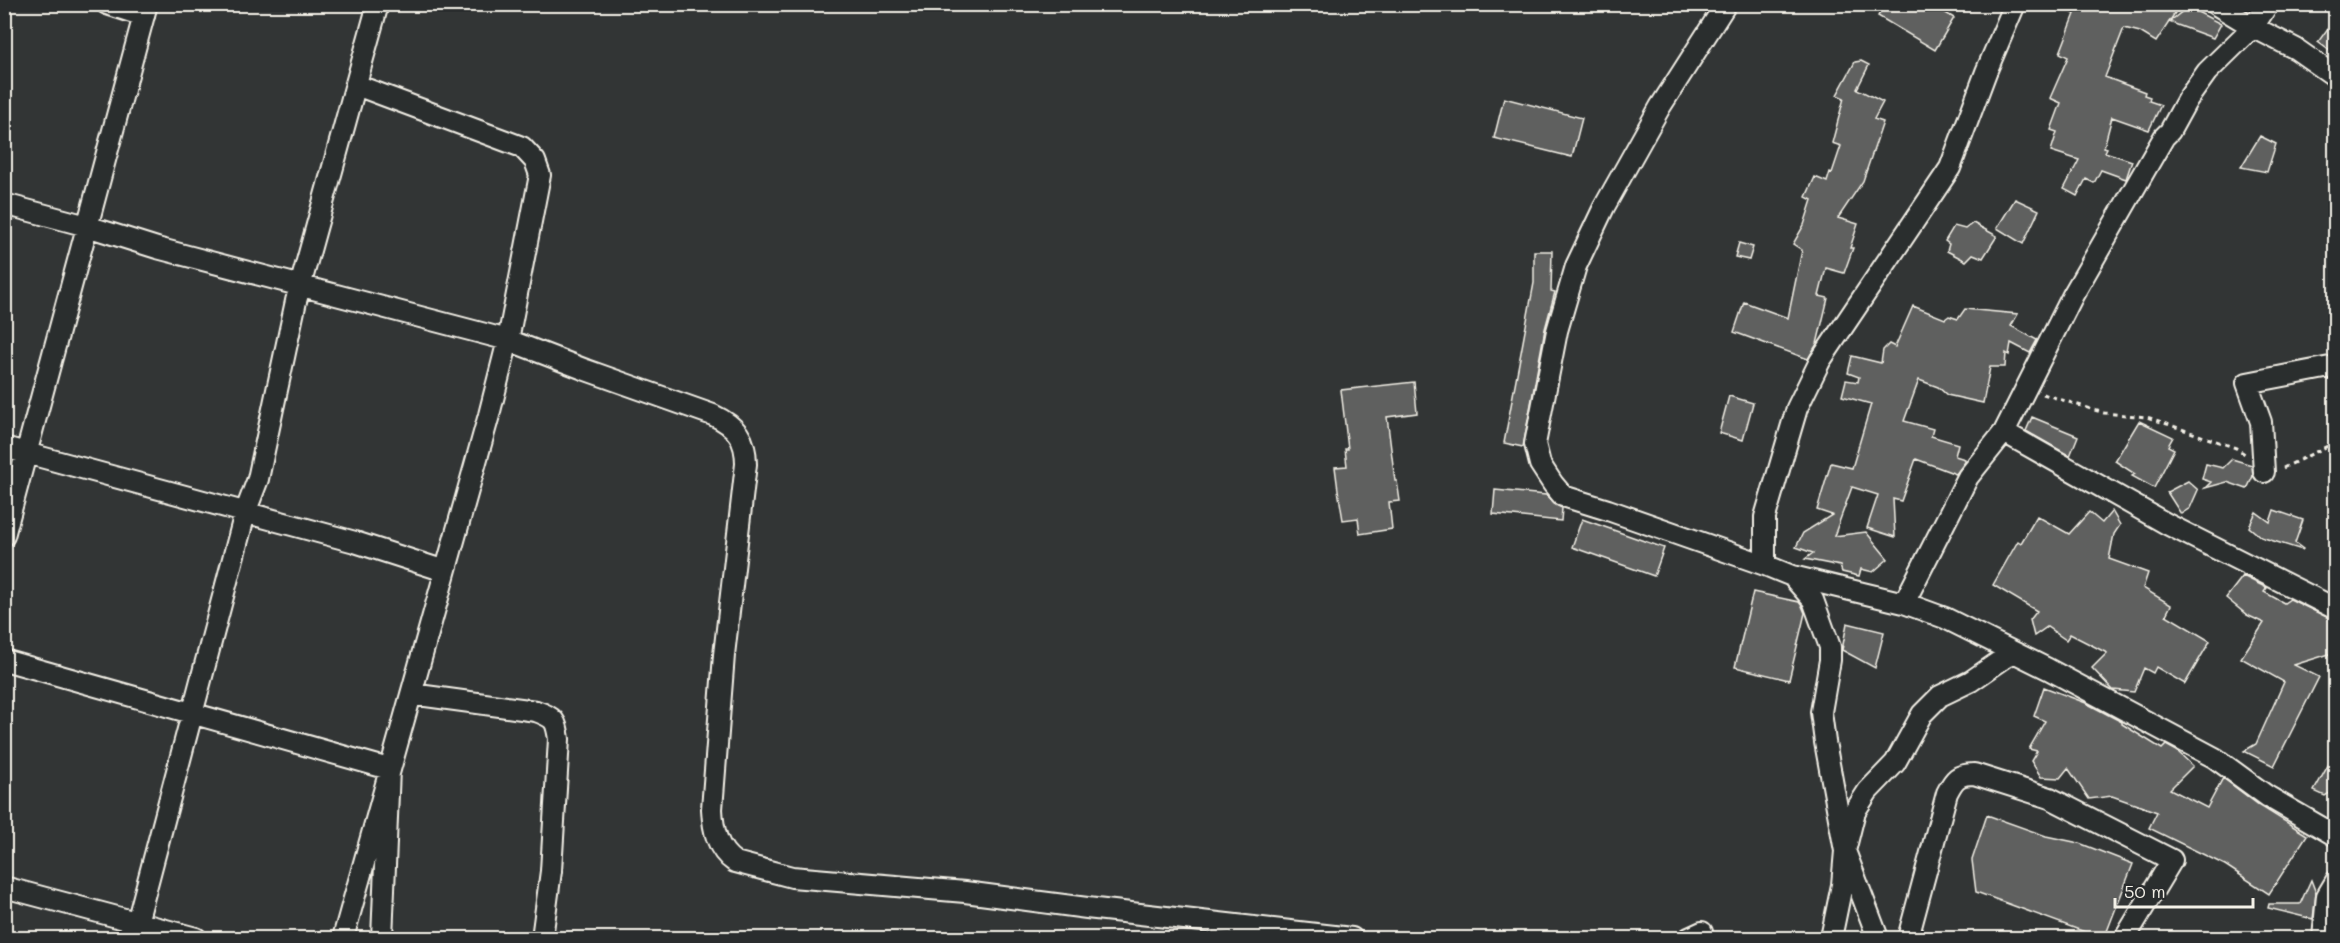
<svg xmlns="http://www.w3.org/2000/svg" width="2340" height="943" font-family="Mali,sans-serif">
<style>
.building{fill:#5f605f;stroke:#f4f1e8;stroke-width:1.5}
.lines{fill:none;stroke-linecap:round;stroke-linejoin:round}
.minor-casing{stroke:#f4f1e8;stroke-width:24}
.path{stroke:#f4f1e8;stroke-width:3;stroke-dasharray:4.5 4.5;stroke-linecap:butt}
.minor{stroke:#2a2d2e;stroke-width:20}
</style>
<rect width="100%" height="100%" fill="#323535"/>
<filter id="ink" filterUnits="userSpaceOnUse"><feTurbulence type="fractalNoise" baseFrequency=".0167" numOctaves="2"/><feDisplacementMap in="SourceGraphic" scale="12" xChannelSelector="R" yChannelSelector="G"/><feConvolveMatrix kernelMatrix="1 2 1 2 8 2 1 2 1" color-interpolation-filters="sRGB"/></filter>
<g filter="url(#ink)">
<path class="building" d="M1885,4H1931L1954,18L1935,50L1878,16Z
M2054,4H2163L2175,13L2156,42L2140,32L2124,28L2105,77L2145,92L2144,95L2150,97L2149,101L2161,105L2149,130L2112,117L2104,147L2107,148L2105,152L2132,161L2126,179L2101,170L2094,183L2086,179L2077,196L2064,189L2079,160L2051,151L2057,132L2051,130L2061,103L2050,98L2068,57L2060,53L2075,14Z
M2188,7L2221,24L2213,38L2169,22Z
M2336,17V43L2330,51L2318,42Z
M1861,61L1869,65L1857,89L1883,102L1874,119L1883,122L1863,181L1838,218L1858,224L1850,248H1853L1844,273L1826,268L1819,296L1828,298L1817,344L1808,359L1734,332L1744,302L1788,318L1802,250L1793,244L1804,225L1812,200L1806,197L1815,177L1827,182L1830,172L1832,173L1841,146L1832,143L1844,98L1837,95L1855,62Z
M1504,98L1582,118L1572,157L1494,138Z
M2260,136L2276,144L2267,172L2241,167Z
M2015,199L2039,210L2023,244L1997,228Z
M1973,223L1997,236L1983,258L1973,254L1966,261L1947,251L1949,244L1945,241L1954,226L1965,229Z
M1739,243L1753,247L1749,260L1735,257Z
M1534,251H1552L1551,291L1555,292L1545,329L1523,447L1504,443L1534,283Z
M1913,306L1945,319L1949,316L1958,319L1965,309L2018,314L2011,326L2037,340L2030,353L2011,343L2009,355L2006,353L2005,367H1990L1983,403L1947,395L1938,387L1919,380L1904,421L1933,429L1931,436L1958,444L1955,456L1965,459V462L1956,474L1916,459L1901,501L1893,499L1895,537L1867,528L1878,495L1852,487L1834,536L1866,532L1888,559L1873,572L1861,569L1859,576L1842,572L1840,566L1805,559L1813,553L1796,547L1803,533L1832,515L1817,510L1831,463L1852,468L1871,404L1842,396L1846,380L1858,382L1859,377L1848,373L1852,356L1881,363L1883,350L1889,344L1895,347Z
M1414,382L1417,413L1387,417L1395,481H1397L1400,501L1389,502L1392,529L1360,534L1358,518L1343,520L1338,490L1335,467L1347,466L1345,449H1348L1341,390Z
M1729,396L1753,403L1743,440L1719,433Z
M2032,417L2078,436L2070,456L2026,431Z
M2139,421L2173,437L2168,446L2174,449L2154,488L2132,476L2135,474L2115,461Z
M2232,459L2252,465L2253,476L2247,489L2227,482L2205,488L2211,482L2202,479L2206,464L2223,468Z
M2188,481L2198,490L2190,508L2181,514L2167,492Z
M1495,490L1546,495L1554,504L1562,508L1561,521L1493,514Z
M2274,510L2303,520L2295,543L2303,549L2302,550L2261,537L2249,527L2256,512L2270,522Z
M2112,511L2120,525L2114,534L2109,559L2148,573L2143,588L2171,605L2166,615L2210,641L2185,684L2156,667L2153,673L2144,668L2134,692L2113,690L2092,668L2107,653L2070,634L2066,640L2047,627L2034,636L2030,620L2037,611L1993,585L2018,541L2021,543L2037,516L2069,534L2089,512L2102,523Z
M1582,519L1664,548L1654,576L1572,547Z
M2243,576L2267,588L2264,592L2284,603L2290,599L2335,621L2336,625V652L2294,665L2319,677L2274,766L2244,751L2256,744L2284,682L2241,658L2264,623L2247,615L2226,598Z
M1753,592L1799,602L1802,606L1805,613L1789,680L1735,667Z
M1847,623L1884,632L1875,668L1842,650Z
M2044,687L2086,703L2122,722V724L2162,749L2166,745L2177,751L2193,766L2170,789L2207,808L2223,778L2260,806L2307,835L2269,894L2225,865L2149,828L2157,812L2112,796L2089,799L2068,768L2060,778L2041,777L2031,761L2037,751L2029,749L2045,721L2034,716Z
M2336,751V789L2325,796L2314,791Z
M1987,815L2046,836L2079,843L2133,864L2104,939L1976,892L1972,860Z
M2311,880L2316,893L2313,919L2268,908L2269,904H2300Z"/>
<g class="lines">
<g class="minor-casing">
<path id="minor" d="M107,4L144,16
M1726,4L1660,107L1604,207L1576,266L1557,331L1535,444L1540,464L1553,484L1563,496L1608,510L1765,565L1792,576L1904,603L1945,618L2048,669L2215,758L2267,796L2336,836
M2215,4L2253,27L2296,49L2336,77
M4,204L87,226L157,248L508,340L586,370L713,415C736,426 746,438 746,464L724,655L712,809C713,829 717,850 735,862L792,877L965,892L1087,908L1352,938
M2004,432L2167,524L2336,609
M4,447L355,542L445,571
M2264,472L2261,422L2247,383L2330,367L2336,370
M4,536L147,4
M1765,565V517L1797,408L1820,361L1950,168L1986,72L2015,4
M1792,576L1813,600L1830,647V660L1821,712L1825,742L1845,851L1878,938
M1904,603L1968,477L2004,432L2073,295L2164,137L2170,131L2187,100L2207,72L2253,27L2268,4
M4,660L389,769L382,938
M411,694L536,711C555,718 556,720 559,739L551,871L542,938
M4,887L196,938
M133,938L245,513L258,479L296,301L378,4
M343,938L489,415L508,340L540,175L535,161L522,147L356,85
M1689,938L1702,932
M1831,938L1842,885L1845,851L1855,811L1868,791L1895,763L1922,714L1940,696L1971,681L2013,652
M1908,938L1947,793C1954,779 1958,774 1974,774L2050,798L2172,860L2125,938
M2323,938L2327,896L2336,881"/>
</g>
<path class="path" d="M2043,394L2104,413L2147,417L2236,448L2245,454
M2283,468L2336,442"/>
<use href="#minor" class="minor"/>
</g>
</g>
<rect width="2340" height="943" fill="none" stroke="#2a2d2e" stroke-width="24"/>
<rect x="12" y="12" width="2316" height="919" fill="none" stroke="#f4f1e8" stroke-width="2" filter="url(#ink)"/>
<path d="M2115 898v9h138v-9" fill="none" stroke="#f4f1e8" stroke-width="3"/>
<text x="2124" y="898" font-size="18" fill="#f4f1e8" stroke="#2a2d2e" stroke-width="4.5" paint-order="stroke">50 m</text>
</svg>
